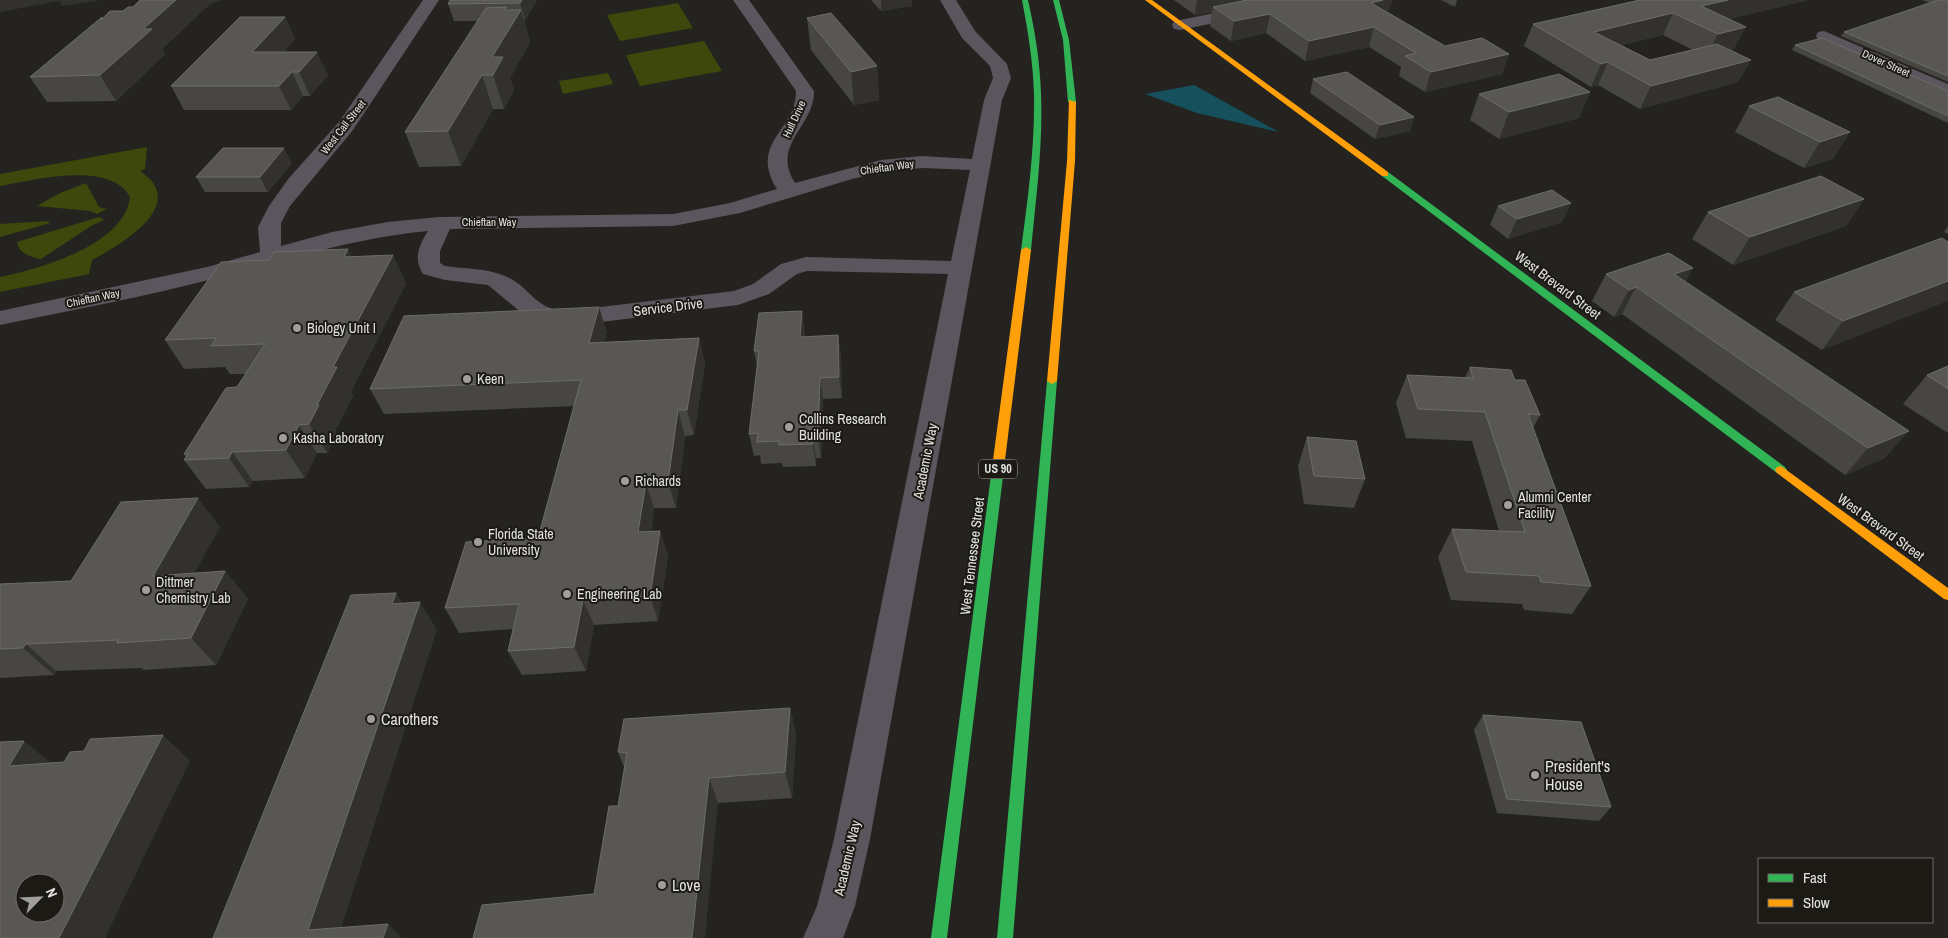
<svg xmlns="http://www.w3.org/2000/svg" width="1948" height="938" font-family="'Archivo Narrow',sans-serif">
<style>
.green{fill:#3e470c}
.water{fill:#15505c}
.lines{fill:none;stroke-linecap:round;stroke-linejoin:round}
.street{fill:#5b555d;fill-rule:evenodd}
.fast{fill:#30b455;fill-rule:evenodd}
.slow{fill:#ff9f0a;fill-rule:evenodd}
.wall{fill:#474643;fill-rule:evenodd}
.shaded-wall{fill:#32312d}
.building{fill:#585753;stroke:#6d6c69;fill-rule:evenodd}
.poi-dot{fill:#a09f9b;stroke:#1c1a15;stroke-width:2}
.labels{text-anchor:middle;stroke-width:4;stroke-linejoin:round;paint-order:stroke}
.far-street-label{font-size:11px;fill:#e3e2de;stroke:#1c1a15}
.shield{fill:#1c1a15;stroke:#a7a6a2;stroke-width:1}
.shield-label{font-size:12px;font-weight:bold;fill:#e3e2de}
.street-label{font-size:14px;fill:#e3e2de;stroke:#1c1a15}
.poi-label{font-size:14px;fill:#e3e2de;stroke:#1c1a15;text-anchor:start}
.near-poi-label{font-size:16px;fill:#e3e2de;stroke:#1c1a15;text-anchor:start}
</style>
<rect width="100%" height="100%" fill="#24231f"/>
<path class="green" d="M678,3L693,28L620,41L607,15Z
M704,41L722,71L640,86L626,55Z
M608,73L613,84L563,94L559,81Z
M147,147L145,169L140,171C190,204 122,244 92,260L89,274L0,292V277C39,269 125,245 130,197C110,160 34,180 0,186V174Z
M86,183L99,207L107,209L97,214L90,211L37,206L60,193Z
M99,217L104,220L91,226L41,259C31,257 19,254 17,242Z
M48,221L50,222L47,224L0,237V224Z"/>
<path class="water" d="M1194,85L1279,132L1197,113L1145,94Z"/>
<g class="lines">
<path class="street" d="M423,0H439L353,130L290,206L281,223V246L332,232L388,222L439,217L673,214L730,203L777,189C748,143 796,131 796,91L733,0H749L814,91C815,126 770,144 795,183L881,160L922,156L972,159L984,100L993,78L990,66L962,38L940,0H956L975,31L1007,64L1011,78L1002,100L870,839L855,906L843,938H803L817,906L834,839L948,274L807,271L797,274L769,294L738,305L577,325L558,326L536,321L523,314L488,285L445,280L423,274C413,259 419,245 428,231C353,238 288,260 216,278C145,297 72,310 0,325V311L207,267L260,252L258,227L269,206L289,178L339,122ZM922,168L970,170L951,261L806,257L781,264L753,284L734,291L567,311C535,311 531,287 505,276C487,268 464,269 445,266L440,263V251L450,229L673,226L740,213L852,179L881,172Z
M1280,0H1312L1304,5L1180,30L1174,29L1172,25L1174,21L1180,20Z
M1824,31L1948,84V96L1818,40L1816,36L1818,32Z"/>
<path class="fast" d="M1022,0H1028C1035,31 1040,62 1041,94C1043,146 1036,198 1031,250L1026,253L1021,250C1028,198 1035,146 1034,94C1033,62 1028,31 1022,0Z
M1053,0H1059L1069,40L1076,102L1072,104L1068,102L1063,40Z
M1382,172H1388L1785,467L1787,470L1785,473H1777L1382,176Z
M1052,378L1057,381L1013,938H997L1047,381Z
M999,456L1005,460L947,938H931L993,460Z"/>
<path class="slow" d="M1145,0H1152L1388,172V176H1382Z
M1069,100L1076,102L1075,161L1057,381L1052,384L1047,381L1067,161Z
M1026,247L1031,250L1005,460L999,464L993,460L1021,250Z
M1781,466L1948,588V600L1944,599L1777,473L1775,470L1777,467Z"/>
</g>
<path class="wall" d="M140,0H221L211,3L162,49L165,54L116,101L47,102L30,77L102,17V18L133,7Z
M537,0L525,20H524L530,42L510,78L514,90L504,109H493L461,166L419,167L405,132L477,21H454L448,4Z
M871,0H912V6L881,11Z
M1174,0H1393L1389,8L1388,12L1445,46L1509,54L1502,74L1425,92L1399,76L1401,67L1369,47L1305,61L1266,33L1231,41L1210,26L1212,12L1195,15Z
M1441,0H1457L1455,7Z
M1640,0H1808L1729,19L1734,49L1731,50L1751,60L1738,82L1640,109L1598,85L1591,87L1524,46L1533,24ZM1663,35L1693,50L1650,60L1621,45Z
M1922,0H1948V82L1841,36L1844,32L1930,3Z
M285,17L295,39L284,52L328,75L310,96H303L291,110H184L171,86Z
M807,18L877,66L879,100L854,105L811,50Z
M1795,45L1948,91V123L1792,50Z
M1313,79L1414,117L1410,131L1375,139L1310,93Z
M1590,92L1579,118L1499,139L1470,120L1479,94Z
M1749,106L1850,132L1833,159L1804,168L1735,132Z
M292,163L268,192H205L196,177Z
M1864,199L1846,226L1733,265L1692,239L1708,212Z
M1571,203L1562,222L1508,239L1490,225L1498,206Z
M1948,226V234L1944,232Z
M1942,238L1822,350L1775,320L1794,292Z
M352,256L406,283L351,392L353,396L335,431L336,433L327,453H317L305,478L253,481L249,487L206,489L184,460L186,457L184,454L237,387L246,374H230L225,367L184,369L165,340Z
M1693,268L1685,282L1885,458L1845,475L1622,314L1614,317L1592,301L1606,274Z
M607,332L604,342L699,338L705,363L694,435L685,436L676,508H654L651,532L660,531L668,556L658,621L594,625L586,671L522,675L508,651L513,629L459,633L445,608L538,538L574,406L384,414L370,389Z
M805,332V337L838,335L841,357L842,398L823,399L821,458H816V466L783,467L782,463L761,464L760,455L754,456L749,434L757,366L754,351Z
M1948,366V433L1903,404L1927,375Z
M1470,367L1515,380L1540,415L1533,428L1591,586L1572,614L1524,610L1522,604L1451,600L1438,557L1452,529L1499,531L1472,441L1406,438L1396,403L1407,375L1465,378Z
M1307,437L1365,479L1354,508L1304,504L1298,466Z
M220,527L194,573L225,571L248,599L216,665L144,670L141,668L56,671L54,675L0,678V584L71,581Z
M790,708L796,734L792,798L718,803L594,894L618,806L624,767L618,752Z
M1483,715L1611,807L1599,821L1497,813L1474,730Z"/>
<path class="shaded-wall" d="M0,0H102L62,6L59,1L0,12Z
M176,0H221L211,3L162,49L165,54L116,101L100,75L143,29Z
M522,0H537L525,20L520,3Z
M881,0H912V6L881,11Z
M1197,0H1270L1213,7L1212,12L1195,15Z
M1383,0H1393L1389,8L1386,17L1371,3Z
M1728,0H1808L1700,26L1701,6Z
M507,7L512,24L521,10L530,42L510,78L514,90L504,109L493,75L492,57L505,10Z
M1673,13L1663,35L1585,54L1594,32Z
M1270,14L1266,33L1231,41L1234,21Z
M285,17L295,39L264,75L252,52Z
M1374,27L1369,47L1305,61L1309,41Z
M1746,27L1734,49L1707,56L1718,34Z
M317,52L328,75L310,96L299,72Z
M1509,54L1502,74L1425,92L1431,72Z
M1751,60L1738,82L1640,109L1651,86Z
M1608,62L1598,85L1591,87L1601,64Z
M877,66L879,100L854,105L851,72Z
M292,72L303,96L291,110L279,86Z
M482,75L493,109L461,166L448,131Z
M1590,92L1579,118L1499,139L1509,112Z
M1414,117L1410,131L1375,139L1380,125Z
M1850,132L1833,159L1804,168L1820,142Z
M284,148L292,163L268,192L260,177Z
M1864,199L1846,226L1733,265L1750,237Z
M1571,203L1562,222L1508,239L1517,219Z
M348,249L362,277L344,257Z
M393,255L406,283L351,392L353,396L335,431L336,433L327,453L309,424L333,367Z
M1693,268L1677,295L1674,274Z
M1948,281V301L1822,350L1843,321Z
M1636,287L1622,314L1614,317L1629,290Z
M599,307L607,332L597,368L589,343Z
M802,311L805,332L804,359L800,337Z
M838,335L841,357L842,398L839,377Z
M699,338L705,363L694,435L687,410Z
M820,378L823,399L821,458L818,436Z
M678,410L685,436L676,508L668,482Z
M299,425L317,453L305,478L286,450Z
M1909,431L1885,458L1845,475L1868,448Z
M813,437L816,458V466L813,444Z
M232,452L253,481L249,487L229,458Z
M646,483L654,508L647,558L638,532Z
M198,498L220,527L177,604L153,576Z
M660,531L668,556L658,621L650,596Z
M225,571L248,599L216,665L191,638Z
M396,593L414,620L392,604Z
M583,600L594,625L586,671L574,647Z
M420,602L437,630L338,938L308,930Z
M26,644L56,671L54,675L23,648Z
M790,708L796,734L792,798L785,772Z
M163,735L190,761L105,938H59Z
M24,741L56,767L9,766Z
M709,778L718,803L705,938H692Z
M388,924L402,938H383Z"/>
<path class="building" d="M140,0H176L143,29H152L100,75L30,77L102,17L101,20L110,11H123L128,7H133Z
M450,0H522L520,3L448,4Z
M1247,0H1383L1371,3L1445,46L1482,38L1509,54L1431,72L1405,56L1416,53L1374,27L1309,41L1270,14L1234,21L1213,7Z
M1640,0H1728L1701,6L1746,27L1718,34L1673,13L1594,32L1650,60L1717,44L1751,60L1651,86L1608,62L1601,64L1533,24Z
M1937,0H1948V76L1844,32L1938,0Z
M507,7L505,10H521L492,57H503L493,75H482L448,131L405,132L486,8Z
M831,13L877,66L851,72L807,18Z
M240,17H285L252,52H317L299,72H292L279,86H171Z
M1822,38L1948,91V116L1795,45Z
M1347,72L1414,117L1380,125L1313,79Z
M1559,74L1590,92L1509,112L1479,94Z
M1778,97L1850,132L1820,142L1749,106Z
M223,148H284L260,177H196Z
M1821,176L1864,199L1750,237L1708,212Z
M1552,190L1571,203L1517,219L1498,206Z
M1942,238L1948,242V281L1843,321L1794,292Z
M348,249L344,257L393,255L333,367H337L317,405H319L309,424L299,425L286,450L232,452L229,458L184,460L188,454H184L226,388L237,387L265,344L211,346L216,338L165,340L221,262L269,260L274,252Z
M1669,253L1693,268L1674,274L1909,431L1868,448L1636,287L1629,290L1606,274Z
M599,307L589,343L699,338L687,410H678L668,482L646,483L638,532L660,531L650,596L583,600L574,647L508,651L519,604L445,608L466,542L538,538L581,380L370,389L404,316Z
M802,311L800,337L838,335L839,377L820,378L818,436L813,437V444L779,445V441L757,442L758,433L749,434L759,351H754L759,313Z
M1948,366V389L1927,375Z
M1470,367L1511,370L1515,380H1525L1540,415L1528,414L1591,586L1541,582L1539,576L1466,572L1452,529L1525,532L1485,412L1418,409L1407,375L1473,378Z
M1307,437L1356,441L1365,479L1314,476Z
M198,498L153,576L225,571L191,638L117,643L118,640L26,644L23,648L0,649V584L71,581L121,502Z
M396,593L392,604L420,602L308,930L388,924L383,938H213L351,595Z
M790,708L785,772L709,778L692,938H473L482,905L594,894L609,806H618L627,753L618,752L624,719Z
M1483,715L1581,722L1611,807L1507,799Z
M163,735L59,938H0V742L24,741L9,766L64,762L70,752L84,751L90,739ZM25,883H55V913H25Z"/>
<g class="poi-dot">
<circle cx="297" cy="328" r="5"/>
<circle cx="467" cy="379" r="5"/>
<circle cx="789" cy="427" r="5"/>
<circle cx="283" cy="438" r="5"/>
<circle cx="625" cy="481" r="5"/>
<circle cx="1508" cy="505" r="5"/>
<circle cx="478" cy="542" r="5"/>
<circle cx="146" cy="590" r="5"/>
<circle cx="567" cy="594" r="5"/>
<circle cx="371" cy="719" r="5"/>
<circle cx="1535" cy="775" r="5"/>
<circle cx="662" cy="885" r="5"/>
</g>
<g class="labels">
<g class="far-street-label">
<text transform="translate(1886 63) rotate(24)" y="4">Dover Street</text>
<text transform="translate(794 119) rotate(-65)" y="4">Hull Drive</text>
<text transform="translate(343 127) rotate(-52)" y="4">West Call Street</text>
<text transform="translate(887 167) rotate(-8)" y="4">Chieftan Way</text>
<text x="489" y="226">Chieftan Way</text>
<text transform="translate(93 298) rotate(-12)" y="4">Chieftan Way</text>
</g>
<rect class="shield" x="979" y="459.5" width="38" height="19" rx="4"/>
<g class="shield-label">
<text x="998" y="473">US 90</text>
</g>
<g class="street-label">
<text transform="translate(1558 285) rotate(37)" y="5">West Brevard Street</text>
<text transform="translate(668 307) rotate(-7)" y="5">Service Drive</text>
<text transform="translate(925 461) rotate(-79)" y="5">Academic Way</text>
<text transform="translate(1881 527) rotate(36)" y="5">West Brevard Street</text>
<text transform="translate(972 556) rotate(-83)" y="5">West Tennessee Street</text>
<text transform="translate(847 858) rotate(-77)" y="5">Academic Way</text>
</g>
<g class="poi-label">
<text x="307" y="333">Biology Unit I</text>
<text x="477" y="384">Keen</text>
<text x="799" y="424">Collins Research<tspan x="799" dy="16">Building</tspan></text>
<text x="293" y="443">Kasha Laboratory</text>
<text x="635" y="486">Richards</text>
<text x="1518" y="502">Alumni Center<tspan x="1518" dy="16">Facility</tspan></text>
<text x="488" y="539">Florida State<tspan x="488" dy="16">University</tspan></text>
<text x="156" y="587">Dittmer<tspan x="156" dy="16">Chemistry Lab</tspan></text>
<text x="577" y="599">Engineering Lab</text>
</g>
<g class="near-poi-label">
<text x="381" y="725">Carothers</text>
<text x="1545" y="772">President's<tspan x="1545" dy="18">House</tspan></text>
<text x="672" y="891">Love</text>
</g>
</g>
<rect x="1758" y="858" width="175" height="65" fill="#1c1a15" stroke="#6c6a65"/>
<rect x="1768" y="874" width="25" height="8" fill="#30b455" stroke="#6c6a65"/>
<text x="1803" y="883" font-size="15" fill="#e3e2de">Fast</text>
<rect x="1768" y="899" width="25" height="8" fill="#ff9f0a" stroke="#6c6a65"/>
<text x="1803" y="908" font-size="15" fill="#e3e2de">Slow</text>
<g transform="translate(40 898) rotate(66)"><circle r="24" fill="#1c1a15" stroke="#6c6a65"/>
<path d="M0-4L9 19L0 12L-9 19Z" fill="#a09f9b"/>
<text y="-8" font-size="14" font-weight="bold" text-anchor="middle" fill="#e3e2de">N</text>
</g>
</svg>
